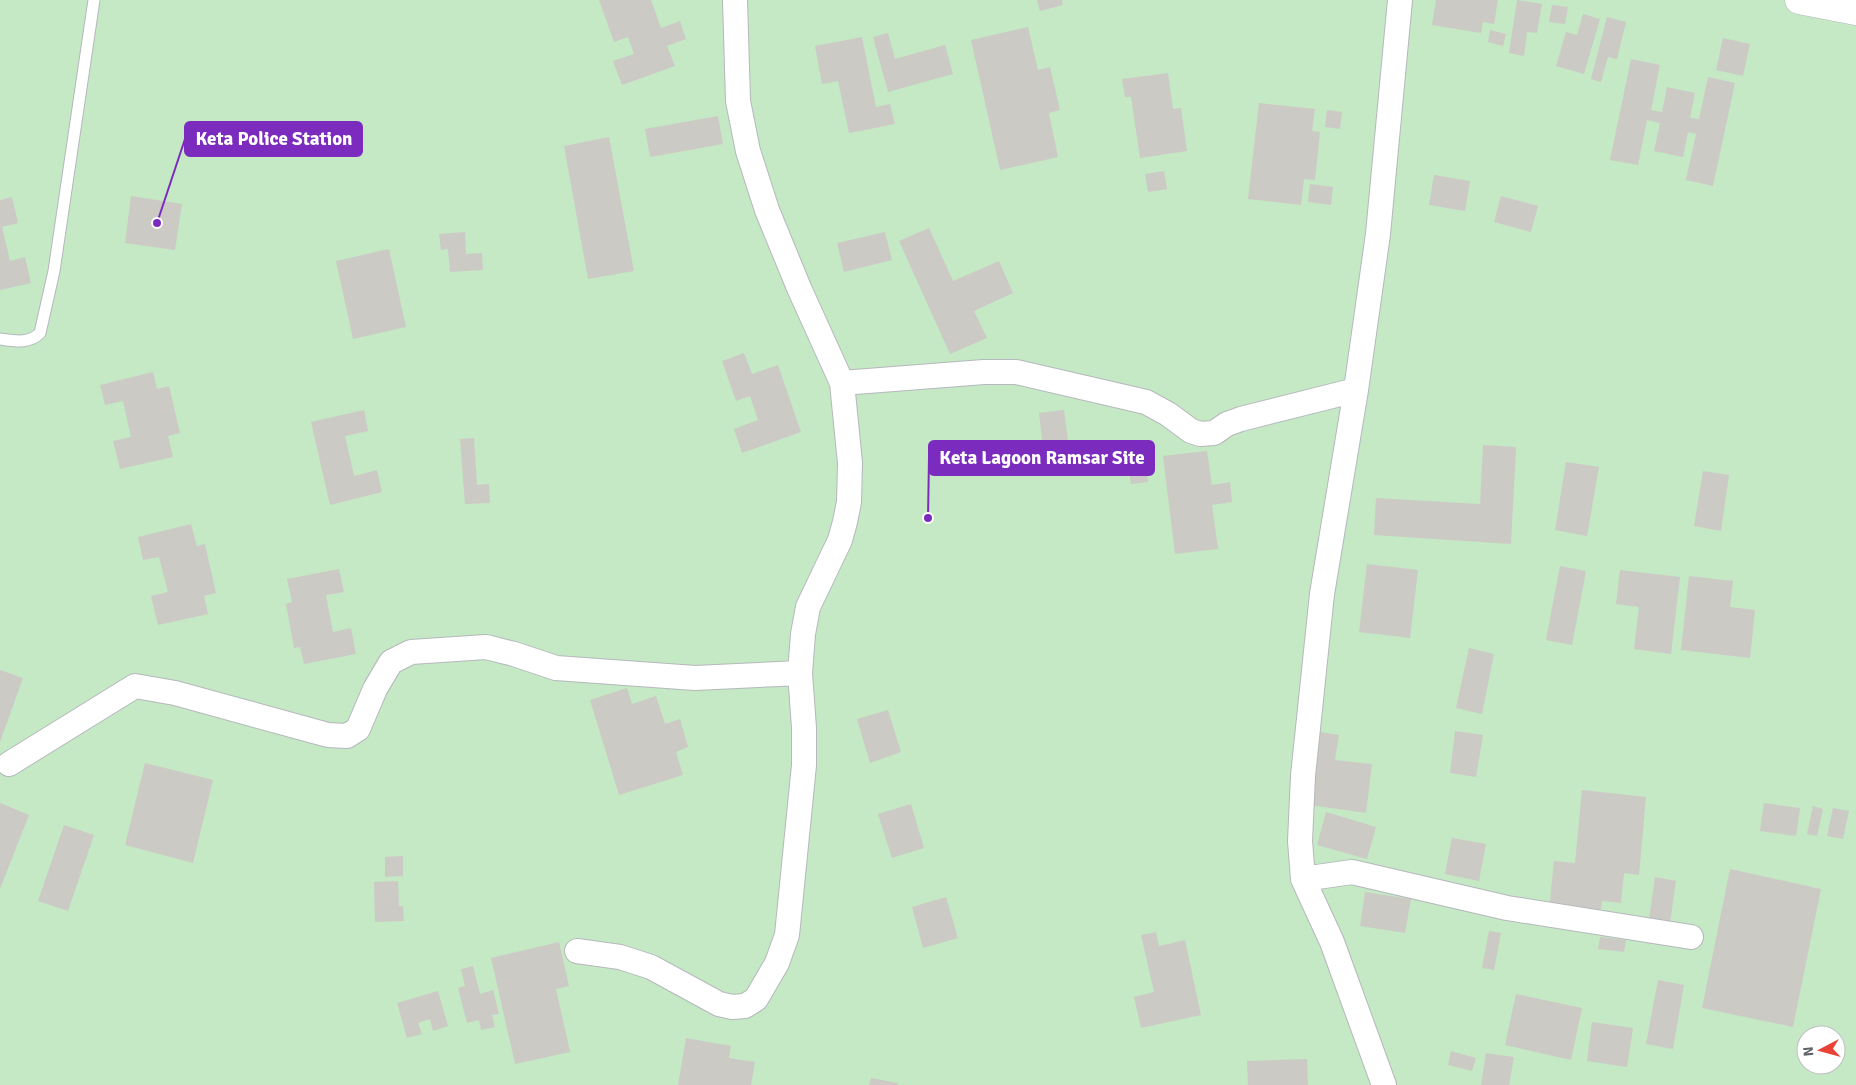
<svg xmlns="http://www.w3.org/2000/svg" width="1856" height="1085" font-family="Signika,sans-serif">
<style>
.green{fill:#c5e8c5;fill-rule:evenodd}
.building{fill:#cccac5}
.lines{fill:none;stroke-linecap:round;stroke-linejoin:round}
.service-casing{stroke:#b5b8bc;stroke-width:13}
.minor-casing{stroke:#b5b8bc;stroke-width:26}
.secondary-casing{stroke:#b6babf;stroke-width:29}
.service{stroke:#fff;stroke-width:11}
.minor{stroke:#fff;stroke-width:24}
.secondary{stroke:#fff;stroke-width:28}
.leader{fill:none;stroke:#7b2cbf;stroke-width:2}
.callout-dot{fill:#7b2cbf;stroke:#fff;stroke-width:2}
.callout{fill:#7b2cbf;stroke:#7b2cbf;stroke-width:2}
.callout-label{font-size:19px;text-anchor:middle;font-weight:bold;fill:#fff}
</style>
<rect width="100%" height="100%" fill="#f1efe8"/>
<path class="green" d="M0,0H1856V1085H0ZM1806,1035H1836V1065H1806Z"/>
<path class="building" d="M599,0H651L661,28L680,21L686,39L667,46L675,66L622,85L613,61L634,54L628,37L614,42Z
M1037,0H1062L1063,5L1040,11Z
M1436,0H1498L1494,24L1483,22L1481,33L1432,25Z
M1517,0L1542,4L1537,33L1527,32L1524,56L1509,53Z
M1552,5L1568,7L1565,24L1549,22Z
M1583,14L1600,19L1584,74L1556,66L1566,32L1577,35Z
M1607,17L1626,22L1617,59L1608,57L1601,82L1591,79Z
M1028,27L1038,70L1050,67L1060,110L1049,113L1058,157L1000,170L971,40Z
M1490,30L1506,34L1503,46L1488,42Z
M888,33L895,59L945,45L953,74L888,92L873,37Z
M862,37L876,107L890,104L895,124L849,133L838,81L822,84L815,46Z
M1723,38L1750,44L1743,76L1716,70Z
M1631,59L1660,65L1651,110L1662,112L1667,87L1695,93L1690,118L1699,119L1708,77L1735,83L1713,186L1686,180L1696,134L1688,132L1683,157L1654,151L1660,123L1647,120L1638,165L1610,160Z
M1168,73L1173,109L1181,108L1187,151L1140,158L1131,97H1125L1122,79Z
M1259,103L1315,109L1312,131L1320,132L1315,180L1304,179L1301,205L1248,199Z
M1327,110L1342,112L1340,129L1325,127Z
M718,116L723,144L650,157L645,129Z
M609,137L634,271L588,279L564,146Z
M1164,171L1167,189L1148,192L1145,174Z
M1434,175L1470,181L1465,211L1429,205Z
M1310,184L1333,187L1331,205L1308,202Z
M131,196L182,204L175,250L125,243Z
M1501,196L1538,206L1531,232L1494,222Z
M12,197L18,223L2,227L10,261L25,257L31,283L0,290V200Z
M929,228L953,281L999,261L1013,293L974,311L987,338L950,354L899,241Z
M465,232L466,254L482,253L483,270L450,272L448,249L441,250L439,234Z
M885,232L892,260L844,272L837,243Z
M389,249L406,327L353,339L336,261Z
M744,353L752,374L778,365L801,432L742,453L734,429L758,420L750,396L736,401L722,361Z
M153,372L157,389L169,386L180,433L168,436L173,457L120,469L113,441L131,437L123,401L105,405L100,385Z
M364,410L368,431L345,436L354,476L377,470L382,492L330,505L311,422Z
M1064,410L1072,471L1046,474L1039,413Z
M474,438L477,485L489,484L490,503L465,504L460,439Z
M1143,445L1148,482L1131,484L1126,447Z
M1483,445L1516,447L1511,544L1374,535L1376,498L1480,504Z
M1207,451L1212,485L1230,482L1232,502L1212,505L1218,549L1175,554L1163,456Z
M1566,462L1599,467L1587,536L1555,530Z
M1703,471L1729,475L1721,531L1694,526Z
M191,524L197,546L205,544L216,593L204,596L208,614L158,625L151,596L168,592L159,557L143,560L138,537Z
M1367,564L1418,570L1410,638L1359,632Z
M1560,566L1586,571L1572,645L1546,640Z
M339,569L344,592L326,595L333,632L351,628L356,654L304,664L300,647L294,648L286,604L292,602L287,579Z
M1620,570L1680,577L1671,654L1634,649L1639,607L1616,604Z
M1689,576L1733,581L1730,607L1755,610L1750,658L1681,650Z
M1469,648L1494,654L1482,714L1456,708Z
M0,670L23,678L0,742Z
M627,688L632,704L656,696L665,724L680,719L688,747L676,752L683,775L619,795L590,700Z
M888,710L901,752L870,763L857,719Z
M1455,731L1483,735L1476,777L1450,773Z
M1320,732L1339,735L1335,760L1372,764L1366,813L1310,805Z
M145,763L213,780L193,863L125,845Z
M1582,790L1646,797L1639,875L1624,873L1621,903L1602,901L1600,914L1549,909L1554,861L1575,863Z
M0,803L29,815L0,889Z
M1764,803L1800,808L1796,836L1760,831Z
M911,804L924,848L892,858L878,814Z
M1813,806L1823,809L1817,836L1807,834Z
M1833,808L1849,811L1843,839L1827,836Z
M1326,812L1376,827L1367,859L1317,845Z
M64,825L94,835L68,911L38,901Z
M1452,838L1486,844L1479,881L1445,874Z
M403,856V876L385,877V857Z
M1730,869L1821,889L1793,1027L1702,1008Z
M1655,877L1676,881L1670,923L1649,919Z
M398,881L399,906H403L404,921L375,922L374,882Z
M1365,892L1411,899L1405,933L1360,926Z
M946,897L958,938L923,948L912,907Z
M1489,931L1501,933L1494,970L1482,968Z
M1156,932L1159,946L1185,940L1201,1015L1141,1028L1134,997L1154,992L1141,935Z
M1600,937L1626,940L1624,952L1598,949Z
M559,942L569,986L556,989L570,1052L515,1064L491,958Z
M473,966L480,994L493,990L499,1014L492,1015L495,1027L481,1030L479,1020L467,1023L458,988L465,986L461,969Z
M1658,980L1684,985L1673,1049L1646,1044Z
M438,991L448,1026L433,1031L430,1019L418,1023L422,1034L407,1038L397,1003Z
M1516,994L1582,1008L1571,1060L1505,1045Z
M1592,1022L1633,1028L1627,1067L1587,1061Z
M686,1038L731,1046L729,1058L755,1062L751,1085H678Z
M1451,1051L1476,1058L1472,1071L1448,1065Z
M1486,1053L1514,1057L1509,1085H1481Z
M1307,1059L1308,1085H1248L1247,1061Z
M871,1078L898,1083V1085H869Z"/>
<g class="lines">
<g class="service-casing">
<path id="service" d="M0,339C15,341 29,344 40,333L54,271L94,0"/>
</g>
<g class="minor-casing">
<path id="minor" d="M842,383L984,372H1016L1146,402L1168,414L1191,431L1200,434L1214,433L1227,424L1241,419L1356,390
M9,764L135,686L175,693L328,735L347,736L358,729L375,689L391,662L411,652L486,647L514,654L556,668L695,678L800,673
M1303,879L1352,872L1507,908L1691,937
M577,951L620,957L651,967L719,1004L732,1007L745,1006L756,999L777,963L787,935L804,765V728L800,673L803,634L808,607L840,540L845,522L849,502L850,463L842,383L799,288L767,210L748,151L738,101L735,0
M1384,1085L1332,942L1303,879L1300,841L1303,776L1322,594L1356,390L1378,234L1400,0"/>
</g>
<g class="secondary-casing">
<path id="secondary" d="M1799,0L1856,11"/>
</g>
<use href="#service" class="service"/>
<use href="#minor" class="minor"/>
<use href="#secondary" class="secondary"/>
</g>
<path class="leader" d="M157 223L185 139M928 518L929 458"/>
<g class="callout-dot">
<circle cx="157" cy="223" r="5"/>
<circle cx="928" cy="518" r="5"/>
</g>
<g class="callout">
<rect x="185" y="122" width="177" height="34" rx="5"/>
<rect x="929" y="441" width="225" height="34" rx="5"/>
</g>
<g class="callout-label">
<text x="274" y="145">Keta Police Station</text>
<text x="1042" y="464">Keta Lagoon Ramsar Site</text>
</g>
<g transform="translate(1821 1050) rotate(264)"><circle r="24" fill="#ffffff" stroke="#bfc1c3"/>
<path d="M0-4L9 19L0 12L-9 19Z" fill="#ea4335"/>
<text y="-8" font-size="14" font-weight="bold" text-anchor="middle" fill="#5f6368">N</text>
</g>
</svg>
